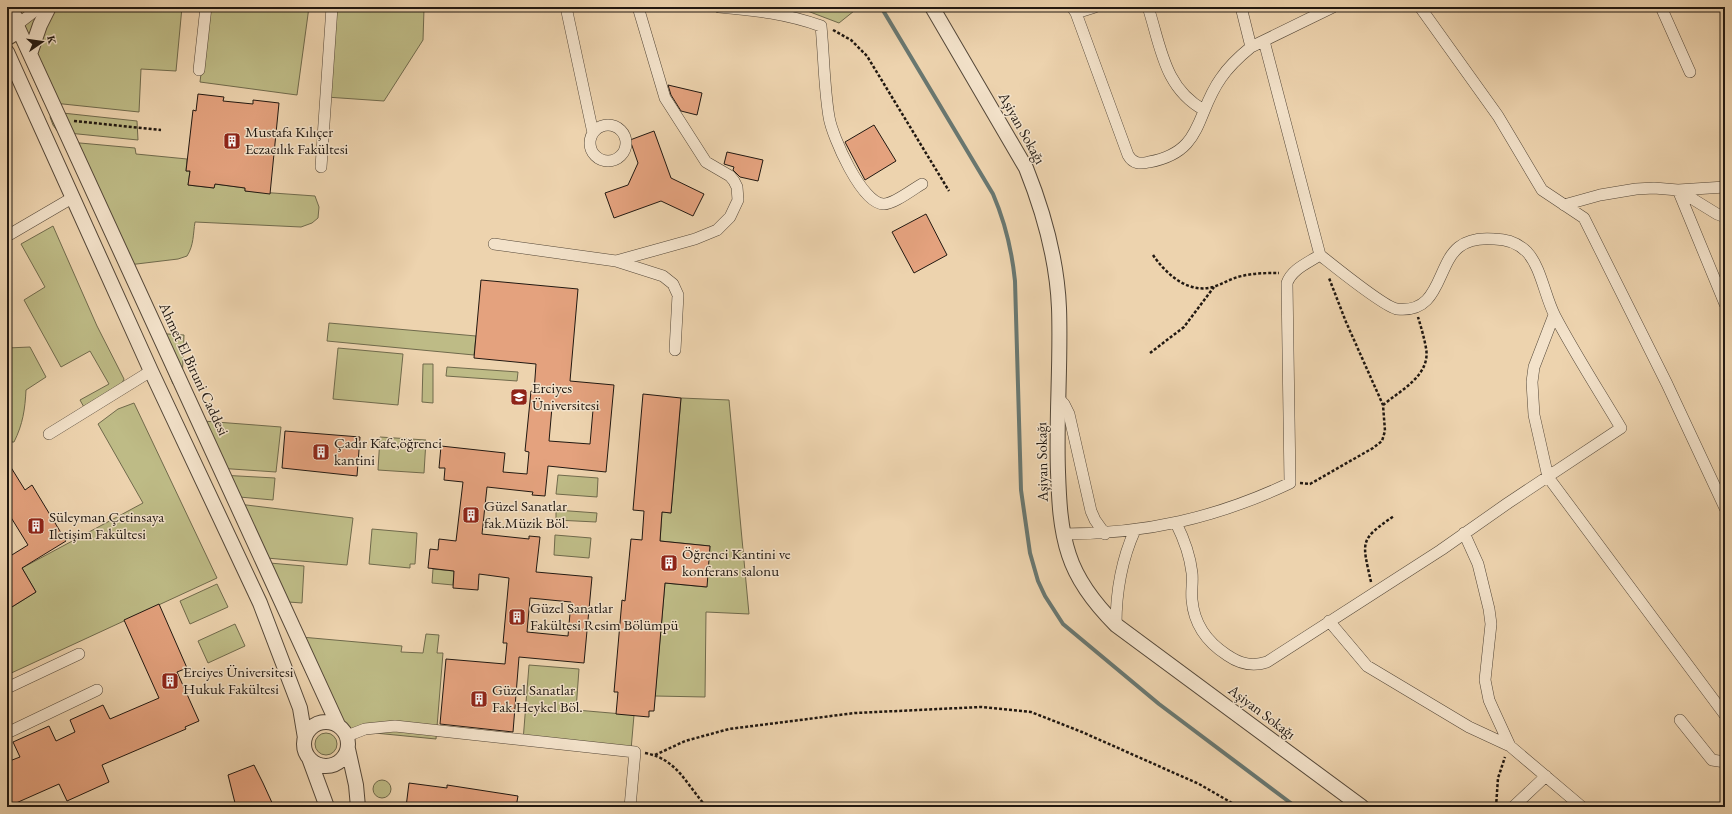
<svg xmlns="http://www.w3.org/2000/svg" width="1732" height="814" font-family="'EB Garamond',serif">
<style>
.green{fill:#bebb86;stroke:#706a4c}
.lines{fill:none;stroke-linecap:round;stroke-linejoin:round}
.stream{stroke:#697770;stroke-width:4}
.building{fill:#e4a27e;stroke:#211811;fill-rule:evenodd}
.minor-casing{stroke:#544738;stroke-width:12}
.tertiary-casing{stroke:#544738;stroke-width:16}
.path{stroke:#211811;stroke-width:2.5;stroke-dasharray:3 2;stroke-linecap:butt}
.minor{stroke:#f3e2ca;stroke-width:11}
.tertiary{stroke:#f3e2ca;stroke-width:14}
.labels{text-anchor:middle;stroke-width:3;stroke-linejoin:round;paint-order:stroke}
.street-label{font-size:15px;fill:#211811;stroke:#f3e2ca}
.poi-label{font-size:15px;fill:#211811;stroke:#f3e2ca;text-anchor:start}
</style>
<rect width="100%" height="100%" fill="#edd3ae"/>
<filter id="stains"><feTurbulence type="fractalNoise" baseFrequency=".005" numOctaves="4"/><feColorMatrix values="0 0 0 0 .2 0 0 0 0 .09 0 0 0 0 .02 0 0 0 .5 -.17"/></filter>
<radialGradient id="worn" r=".72"><stop offset=".6" stop-color="#630" stop-opacity="0"/><stop offset="1" stop-color="#630" stop-opacity=".3"/></radialGradient>
<path class="green" d="M11,7H182L176,71L141,69L139,112L44,102L7,21V11Z
M209,7H309L297,95L200,82Z
M332,7H387L424,9L423,40L384,101L326,97Z
M797,7H859L839,23Z
M53,112L137,121L138,140L58,132L53,125L50,117Z
M69,142L135,148L136,154L187,159L186,171H190L188,185L214,188L215,184L245,188V191L315,196L319,207L318,218L312,223L301,227L195,222C193,234 194,245 187,256L178,259L120,266Z
M53,226L97,326L124,379L120,388L85,409L80,400L109,384L90,351L61,367L24,300L45,287L21,244Z
M329,323L476,336L474,355L327,341Z
M152,333L184,335L182,383L177,385L173,384Z
M30,347L46,377L26,390C25,409 23,424 14,442H7V348Z
M338,348L403,354L398,405L333,399Z
M423,364H433V403L422,402Z
M447,367L518,372L517,381L446,376Z
M681,398L729,400L749,614L706,612L705,697L655,696L665,583L706,587L710,546L660,541L662,512L671,513Z
M134,403L217,578L7,675V610L36,592L22,568L143,503L98,424L118,409Z
M190,420L281,427L276,472L217,468Z
M380,437L426,440L424,473L378,470Z
M220,475L275,478L273,500L228,496Z
M558,475L598,478L597,497L556,494Z
M230,503L353,518L347,565L255,557Z
M556,510L597,513L596,522L556,520Z
M372,529L417,533L415,564H410V568L369,564Z
M555,535L591,538L589,558L554,555Z
M258,562L304,566L302,603L275,601Z
M433,569L454,571L453,585L432,583Z
M217,584L228,607L190,624L180,601Z
M235,624L245,646L208,663L198,641Z
M426,634L439,635L437,653H443L436,739L334,729L301,662V637L402,646L401,652L423,653Z
M529,665L579,669L576,710L634,715L631,750L523,741Z
M315 744a11 11 0 1 1 22 0a11 11 0 1 1-22 0Z
M373 789a9 9 0 1 1 18 0a9 9 0 1 1-18 0Z"/>
<g class="lines">
<path class="stream" d="M881,7L993,194C1005,222 1012,251 1015,281L1021,490L1030,553L1038,581L1045,596L1063,624L1159,704L1296,807"/>
</g>
<path class="building" d="M668,85L702,93L697,115L681,111L671,95Z
M198,94L224,97L223,101L253,104V100L279,103L270,194L245,191V188L215,184L214,188L188,185L190,171H186L193,110L196,111Z
M874,125L896,161L865,180L845,142Z
M654,131L671,178L704,194L693,216L661,201L614,218L605,193L628,185L638,163L630,140Z
M727,152L763,160L758,181L740,177L733,170L734,167L724,164Z
M926,214L947,255L914,273L892,232Z
M481,280L578,289L570,381L614,385L606,472L548,466L545,496L532,495L533,492L487,487L482,534L529,539V536L540,537L536,572L592,577L584,663L519,657L513,732L440,724L446,659L505,664L507,643H503L509,578L479,574L478,590L453,588L454,571L428,568L430,549L438,550L439,539L456,541L463,482L444,480L445,468H439L441,446L505,453L503,472L527,474L529,452L525,451L531,391L534,392L536,364L474,358ZM552,407L593,410L590,444L549,441ZM530,598L571,602L568,636L527,632Z
M643,394L681,398L671,513L662,512L660,541L710,546L707,587L665,583L654,711H649V717L616,714L618,692H614L622,600L625,601L631,539L642,540L644,511L633,510Z
M285,431L360,437L357,476L282,468Z
M7,461L25,490L32,485L66,541L22,568L36,592L7,610V558L28,545L7,511Z
M159,604L187,668L177,672L199,721L185,727L186,729L102,765L109,782L67,801L59,784L7,807V762L20,757L13,742L49,726L56,741L75,732L70,720L103,705L110,719L159,698L124,620Z
M254,765L263,783L274,807H236L228,775Z
M409,783L447,788V785L518,796L516,807H406Z"/>
<g class="lines">
<g class="minor-casing">
<path id="minor" d="M566,7L593,133
M719,7C755,10 788,14 821,26C824,56 824,87 829,117C832,136 862,205 884,204C894,204 913,189 922,184
M1072,7L1076,13L1128,155C1133,164 1140,164 1149,162C1204,152 1195,114 1221,78C1229,66 1240,56 1251,47L1333,7
M1148,7C1161,47 1164,88 1204,110
M1241,7L1251,47
M1420,7L1498,116L1542,190L1584,218L1667,384L1725,508
M1661,7L1690,72
M1076,13L1095,7
M18,24L40,7
M199,70L206,7
M590 143a18 18 0 1 1 36 0a18 18 0 1 1-36 0Z
M321,167L332,7
M1678,190L1725,304
M1678,190L1717,214L1725,217
M1564,205L1600,195L1636,189L1654,188L1678,190L1725,187
M7,236L72,198
M494,244L616,261L663,276L673,284L678,295L675,350
M616,261L695,239L717,230L730,217L738,200L737,187L734,181L730,176L706,162L665,98L638,7
M1554,315L1534,367L1532,382L1534,415L1548,477L1725,715
M1058,398L1064,404L1069,414L1091,511L1095,520L1105,534
M49,434L151,371
M1176,523C1184,539 1190,555 1192,573C1193,582 1191,591 1192,600C1194,624 1207,642 1227,655C1240,664 1252,667 1267,662L1441,550L1508,503L1621,428C1599,391 1575,354 1555,316C1545,297 1541,267 1527,252C1518,243 1506,239 1494,239C1482,238 1469,239 1459,247C1436,265 1441,314 1397,309C1384,307 1334,266 1320,255
M1464,533L1478,564L1489,609L1491,624L1485,680L1489,700L1493,709L1510,746L1582,807
M1063,534C1145,534 1216,518 1290,483L1287,283C1292,269 1308,263 1320,255L1264,41
M1329,621L1367,666L1469,727L1510,746
M1116,625C1116,591 1121,561 1135,530
M7,688L79,654
M1680,720L1712,760L1725,762
M7,733L97,690
M347,736L365,729L395,726L635,752L630,807
M1513,807L1546,776"/>
</g>
<g class="tertiary-casing">
<path id="tertiary" d="M932,7L1026,168C1044,213 1057,259 1059,308C1061,363 1056,417 1058,472C1059,500 1060,528 1069,555C1078,583 1096,605 1116,625L1362,807
M7,11C21,15 21,33 7,38
M18,28L338,725
M7,52L151,371L260,603L300,708L305,738
M30,54L40,25L49,7
M304 744a22 22 0 1 1 44 0a22 22 0 1 1-44 0Z
M348,749L356,785L358,807
M309,758L327,807"/>
</g>
<path class="path" d="M833,30L851,40L867,56L949,191
M74,121L161,130
M1153,255C1166,274 1188,294 1213,287C1223,284 1231,278 1242,276C1254,273 1267,273 1279,273
M1150,353L1184,327L1214,287
M1383,405C1401,390 1431,375 1426,348C1424,337 1421,327 1418,317
M1300,483L1310,484L1373,448L1382,441L1385,431L1383,405L1346,322L1329,278
M1371,582C1362,541 1359,540 1394,516
M645,753C678,759 686,785 707,807
M655,755L685,741L729,729L855,713L981,707L1031,712L1082,732L1199,784L1239,807
M1496,807L1498,778L1505,757"/>
<use href="#minor" class="minor"/>
<use href="#tertiary" class="tertiary"/>
</g>
<defs>
<g id="building-square" transform="scale(0.9)"><rect x="-9" y="-9" width="18" height="18" rx="4" fill="#8f2418" stroke="#f3e2ca"/><path d="M-4-6H4V6H1V3H-1V6H-4ZM-2.5-4.3h1.7v1.8h-1.7ZM.8-4.3h1.7v1.8H.8ZM-2.5-1h1.7V.8h-1.7ZM.8-1h1.7V.8H.8Z" fill="#fff"/></g>
<g id="university-square" transform="scale(0.9)"><rect x="-9" y="-9" width="18" height="18" rx="4" fill="#8f2418" stroke="#f3e2ca"/><path d="M0-5L7-2L0 1L-7-2ZM-4 1L0 2.5L4 1V4Q0 6-4 4Z" fill="#fff"/></g>
</defs>
<g fill-rule="evenodd">
<use href="#building-square" x="232" y="141"/>
<use href="#university-square" x="519" y="397"/>
<use href="#building-square" x="321" y="452"/>
<use href="#building-square" x="471" y="515"/>
<use href="#building-square" x="36" y="526"/>
<use href="#building-square" x="669" y="563"/>
<use href="#building-square" x="517" y="617"/>
<use href="#building-square" x="170" y="681"/>
<use href="#building-square" x="479" y="699"/>
</g>
<g class="labels">
<g class="street-label">
<text transform="translate(1022 128) rotate(61)" y="5">Aşiyan Sokağı</text>
<text transform="translate(194 369) rotate(65)" y="5">Ahmet El Biruni Caddesi</text>
<text transform="translate(1042 462) rotate(-91)" y="5">Aşiyan Sokağı</text>
<text transform="translate(1262 712) rotate(37)" y="5">Aşiyan Sokağı</text>
</g>
<g class="poi-label">
<text x="245" y="137">Mustafa Kılıçer<tspan x="245" dy="17">Eczacılık Fakültesi</tspan></text>
<text x="532" y="393">Erciyes<tspan x="532" dy="17">Üniversitesi</tspan></text>
<text x="334" y="448">Çadır Kafe,öğrenci<tspan x="334" dy="17">kantini</tspan></text>
<text x="484" y="511">Güzel Sanatlar<tspan x="484" dy="17">fak.Müzik Böl.</tspan></text>
<text x="49" y="522">Süleyman Çetinsaya<tspan x="49" dy="17">Iletişim Fakültesi</tspan></text>
<text x="682" y="559">Öğrenci Kantini ve<tspan x="682" dy="17">konferans salonu</tspan></text>
<text x="530" y="613">Güzel Sanatlar<tspan x="530" dy="17">Fakültesi Resim Bölümpü</tspan></text>
<text x="183" y="677">Erciyes Üniversitesi<tspan x="183" dy="17">Hukuk Fakültesi</tspan></text>
<text x="492" y="695">Güzel Sanatlar<tspan x="492" dy="17">Fak.Heykel Böl.</tspan></text>
</g>
</g>
<rect width="1732" height="814" fill="none" stroke="#edd3ae" stroke-width="24"/>
<rect x="8" y="8" width="1716" height="798" fill="none" stroke="#211811" stroke-width="2"/>
<rect x="12" y="12" width="1708" height="790" fill="none" stroke="#211811"/>
<g transform="translate(42 42) rotate(77)" stroke="#f3e2ca" stroke-width="3" paint-order="stroke">
<path d="M0-3L7 15L0 10L-7 15Z" fill="#211811"/>
<text y="-6" font-size="11" font-weight="bold" text-anchor="middle" fill="#211811">K</text>
</g>
<rect width="100%" height="100%" filter="url(#stains)"/>
<rect width="100%" height="100%" fill="url(#worn)"/>
</svg>
